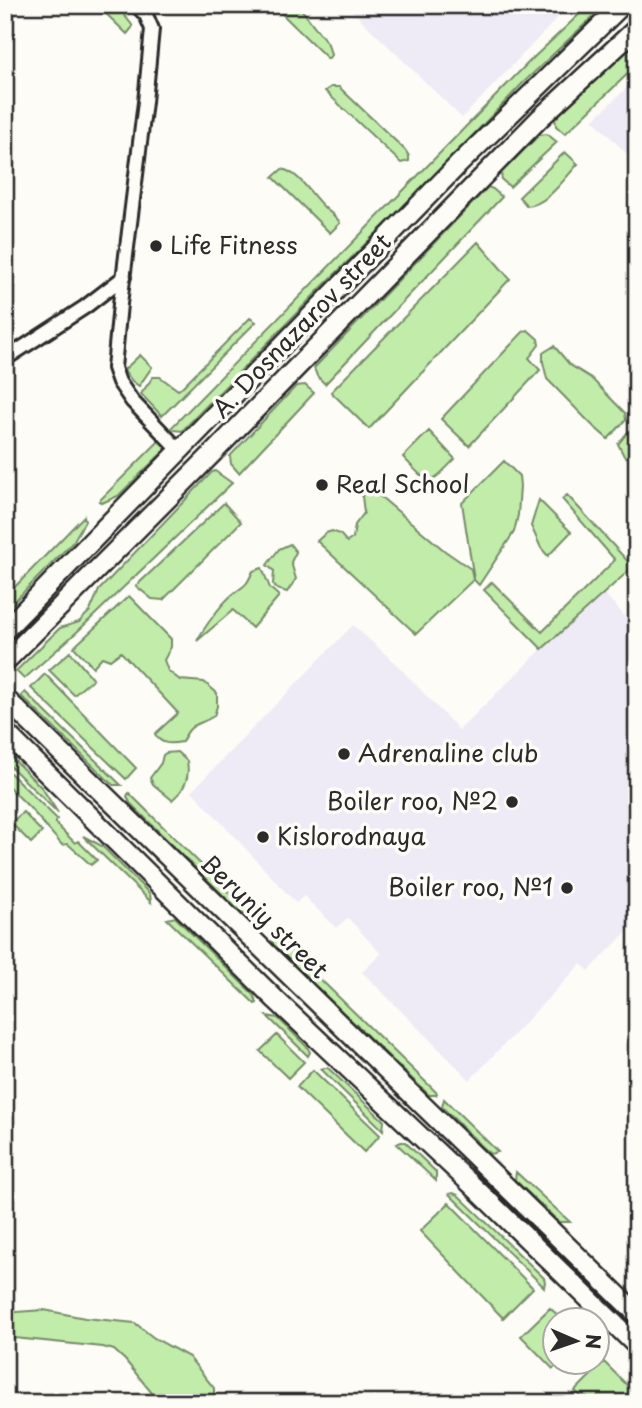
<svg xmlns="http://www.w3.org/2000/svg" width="642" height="1408" font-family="'Playpen Sans',sans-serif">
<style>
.built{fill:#efebf6}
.green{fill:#c2eca9;stroke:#768c6a;stroke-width:2}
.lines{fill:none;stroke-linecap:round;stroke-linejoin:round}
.street-casing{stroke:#2b2b2b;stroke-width:18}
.secondary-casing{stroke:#2b2b2b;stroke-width:23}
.street{stroke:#fdfcf7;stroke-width:12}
.secondary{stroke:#fdfcf7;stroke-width:18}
.poi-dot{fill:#2b2b2b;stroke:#fdfcf7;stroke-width:2.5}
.labels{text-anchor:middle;stroke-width:7;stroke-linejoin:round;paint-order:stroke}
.poi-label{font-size:24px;fill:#2b2b2b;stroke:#fdfcf7;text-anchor:start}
.street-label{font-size:24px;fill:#2b2b2b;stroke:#fdfcf7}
</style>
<rect width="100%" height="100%" fill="#fdfcf7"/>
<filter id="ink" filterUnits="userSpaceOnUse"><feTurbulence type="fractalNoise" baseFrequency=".0143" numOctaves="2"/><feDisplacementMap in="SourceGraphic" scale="14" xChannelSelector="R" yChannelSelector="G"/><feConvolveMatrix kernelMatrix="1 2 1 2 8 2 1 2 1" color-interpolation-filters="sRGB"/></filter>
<g filter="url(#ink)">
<path class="built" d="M346,5H570L462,118Z
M637,78V164L593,120Z
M603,592L637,630V921L589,971L581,964L470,1080L362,972L381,954L348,918L336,928L304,896L296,903L192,791L353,625L395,663L459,730L542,649Z"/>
<path class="green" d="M97,5H120L125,16L132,25V28L127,34Z
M273,5H296L301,9L328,44L331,55L328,59Z
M589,5H605L523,83L430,180L319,290L182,431L174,430L171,428L529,62Z
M637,39V65L565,134L556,126L555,118Z
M331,87H339L405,150L409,156V161L401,163L325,91Z
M547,134L557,142L510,187L502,180L501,173L539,135Z
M565,152L578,164C564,179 547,205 527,206L519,197Z
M282,169C300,173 311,195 324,207C329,213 336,215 340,223L330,233L273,177Z
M488,187L493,189L502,197L325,384L317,376L314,368Z
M478,242L510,279L369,429L331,392Z
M250,318L256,322L162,416L141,394L153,377H160L178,390L181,388Z
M528,330L538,339L539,345L529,358L540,370L469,446L441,419L523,332Z
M554,346L570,365L591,378L625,413L626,420L608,439L592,425L547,379L543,362V353Z
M140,355L152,367L139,386L132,381L124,370Z
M305,385L314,393L239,473L231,464L230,456L296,386Z
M429,431L455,459C427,488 430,485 403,457Z
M627,433H637V462L624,456L618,444Z
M162,438L166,443L164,451L118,496L102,503L99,501Z
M504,461L519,476L520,486L518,515L514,532L479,585L474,580L462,503Z
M215,471L232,483L78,631L24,679L16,671L60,628L79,622L90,611L99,590L212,472Z
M369,487L445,551L471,569L473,580L416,634L317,541L326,533L332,531L340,534L347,542L353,538L355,525L364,513L362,496Z
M567,495L633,567L542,649L484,590L492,582L542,632L615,560L562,499Z
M539,500L571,532L548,556L541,548L531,526Z
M224,503L241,522L163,600L152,599L136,586Z
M84,516L85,521L73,542L5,611V597Z
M290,544L296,552L291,562L296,579L287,592L277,589L273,584L274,571L267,565L279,549Z
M262,568L270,588L279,596L252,628L233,610L197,641C204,628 221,604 232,595C245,584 245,589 253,571Z
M129,596L171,639V647L164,660L168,671L180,680L204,682L217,693V706L214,716C197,727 192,720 182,742C170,744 161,745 155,734L178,713L121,652L110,660L102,657L93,667L74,647Z
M70,652L93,679L74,695L49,670Z
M45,674L136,768L126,779L31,688Z
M25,692L121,785H113L21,696Z
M5,751L42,788L58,813L5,761Z
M177,752L187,761C190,778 185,789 172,800L153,784L150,778L161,763L163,755L166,753Z
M5,768L57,819L55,823L75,843L78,841L97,860L91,865L68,844L62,845L30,808L5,783Z
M129,793L251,914H242L130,803L127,796Z
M23,812L42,832L31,843L11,823Z
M83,836L102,846L150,894L151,902Z
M175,917L254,995L257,1003L255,1004L167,919Z
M274,934L437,1093L436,1095H429L273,945L272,939Z
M267,1016L278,1018L307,1047L310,1052L308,1056Z
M277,1035L304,1062L288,1078L260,1051Z
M324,1068H328L384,1121L383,1130L321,1069Z
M313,1070L380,1135L364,1152L297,1087Z
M444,1099L498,1152L490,1154L442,1107Z
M401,1142H405L436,1172V1181L397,1144Z
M516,1172L570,1222H559L515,1180Z
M453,1193L458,1195L544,1278L545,1282L544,1287L449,1194Z
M449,1203L533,1288L503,1318L420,1231Z
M550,1308L563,1320H554V1362L560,1363L553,1369L521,1336Z
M44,1310L85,1318L135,1323L154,1338L189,1357L214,1388V1397L212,1403H160L125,1360L114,1350L103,1347L5,1337V1317L16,1312Z
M604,1362L636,1394L627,1403H587L575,1391Z"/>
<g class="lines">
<g class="street-casing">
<path id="street" d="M136,5L146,15L152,29L145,102L120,304L114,368L119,382L132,401L180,451
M5,359L85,307L124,277"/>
</g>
<g class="secondary-casing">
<path id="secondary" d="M5,630L458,165L622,5
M5,662L212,454L540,118L637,28
M5,698L637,1314
M5,732L276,1000L473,1186L637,1346"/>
</g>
<use href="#street" class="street"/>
<use href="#secondary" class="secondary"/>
</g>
</g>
<g class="poi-dot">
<circle cx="156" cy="246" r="7"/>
<circle cx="322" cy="485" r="7"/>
<circle cx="344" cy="754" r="7"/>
<circle cx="512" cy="802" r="7"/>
<circle cx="263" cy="837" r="7"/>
<circle cx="567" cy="888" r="7"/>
</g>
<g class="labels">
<g class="poi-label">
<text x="170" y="254">Life Fitness</text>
<text x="336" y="493">Real School</text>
<text x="358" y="762">Adrenaline club</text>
<text x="498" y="810" text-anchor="end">Boiler roo, №2</text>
<text x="277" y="845">Kislorodnaya</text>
<text x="553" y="896" text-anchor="end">Boiler roo, №1</text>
</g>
<g class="street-label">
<text transform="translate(302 326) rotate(-46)" y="8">A. Dosnazarov street</text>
<text transform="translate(264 917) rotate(44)" y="8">Beruniy street</text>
</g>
</g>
<rect width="642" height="1408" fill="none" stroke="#fdfcf7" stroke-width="28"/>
<rect x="14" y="14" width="614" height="1380" fill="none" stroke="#2b2b2b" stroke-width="2.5" filter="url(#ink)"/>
<g transform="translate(576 1341) rotate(92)"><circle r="33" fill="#fdfcf7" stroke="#a9a8a5" stroke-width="2"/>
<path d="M0-5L12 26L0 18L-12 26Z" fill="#2b2b2b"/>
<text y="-10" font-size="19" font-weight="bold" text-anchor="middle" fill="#2b2b2b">N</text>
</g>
</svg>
